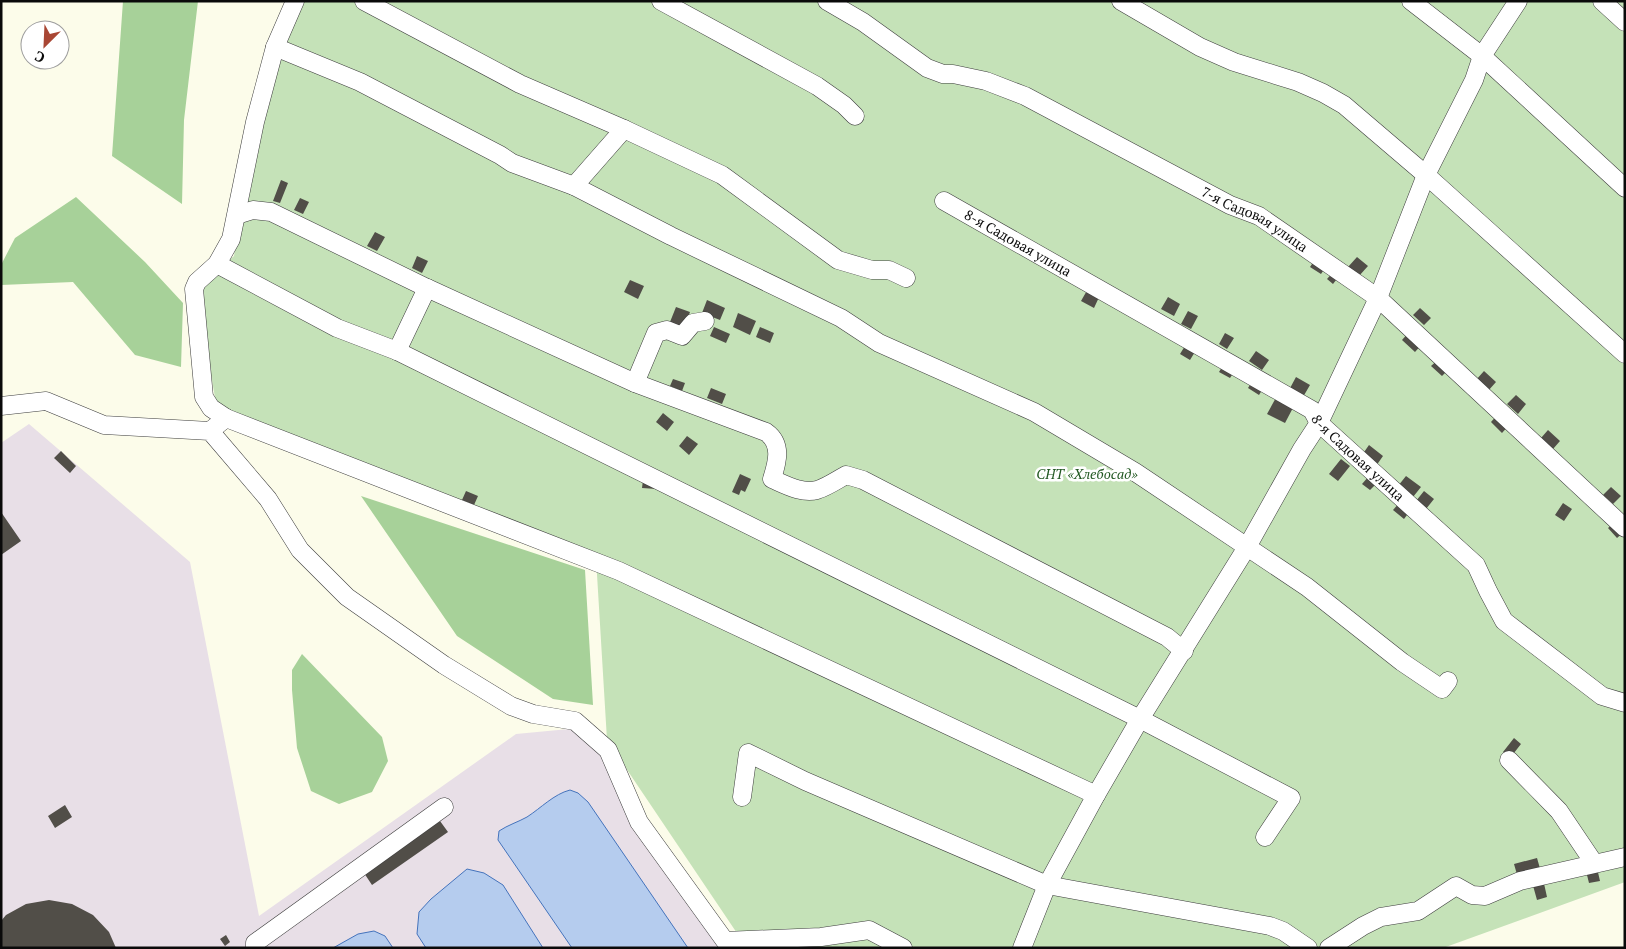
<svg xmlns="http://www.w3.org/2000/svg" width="1626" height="949" font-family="'PT Serif',serif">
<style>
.industrial{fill:#e8dfe7}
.green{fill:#c5e2b8}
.forest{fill:#a7d199}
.water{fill:#b5ccee;stroke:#4473bc}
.building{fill:#514e48}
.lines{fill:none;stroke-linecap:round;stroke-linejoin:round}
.minor-casing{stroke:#3d3d3d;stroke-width:19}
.minor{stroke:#fff;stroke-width:18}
.labels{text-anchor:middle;stroke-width:5;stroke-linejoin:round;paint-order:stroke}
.street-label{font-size:14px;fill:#0a0a0a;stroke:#fff}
.park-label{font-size:14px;font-style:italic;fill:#235923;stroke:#fff}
</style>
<rect width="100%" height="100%" fill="#fcfcea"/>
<path class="industrial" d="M29,424L190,562L259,916L516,734L590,727L644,817L741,948H1V443Z"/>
<path class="green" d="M294,1H1625V882L1443,948H747L607,740L596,558L217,409L196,288L234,256L253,121Z"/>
<path class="forest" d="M123,1H198L184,120L182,204L112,156Z
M76,197L145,262L183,303L181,367L135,355L73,282L1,285V265L15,238Z
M361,496L585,570L593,705L553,699L457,636Z
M302,654L382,737L388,761L372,792L339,804L311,791L297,748L292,690V670Z"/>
<path class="water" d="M570,790L578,793L588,802L688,948H572L498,840L499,831C508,825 518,822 527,817C541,808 554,794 570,790Z
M467,869L484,873L503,885L543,948H426L417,934L419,912L431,899Z
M374,931L385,936L393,948H333L358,934Z"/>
<path class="building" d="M281,180L288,183L280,203L273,201Z
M300,198L309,202L303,214L294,210Z
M375,232L385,237L377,251L367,246Z
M417,256L428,261L422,273L412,268Z
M1357,257L1368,266L1359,276L1348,267Z
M1316,258L1327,265L1321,274L1310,267Z
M1335,270L1340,275L1333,284L1327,279Z
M630,280L644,286L638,299L624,292Z
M1089,287L1101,293L1094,308L1081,301Z
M1168,297L1180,304L1174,316L1161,309Z
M707,300L725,308L720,320L702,313Z
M676,307L690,312L684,328L670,322Z
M1420,308L1431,318L1424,325L1413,315Z
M1188,311L1198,316L1191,329L1181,324Z
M738,313L756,321L750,335L733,327Z
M714,327L730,334L726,343L710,336Z
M760,327L774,333L770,343L756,337Z
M1410,331L1423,343L1415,352L1402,340Z
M1225,333L1234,338L1227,349L1219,344Z
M1188,341L1198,347L1190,360L1180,354Z
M1256,351L1269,360L1262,370L1249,361Z
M1440,358L1450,368L1442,376L1431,366Z
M1225,362L1236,369L1230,378L1219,372Z
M1484,371L1496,382L1488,391L1476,380Z
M1296,377L1310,385L1303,397L1289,390Z
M673,379L685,383L682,391L670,386Z
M1253,380L1264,387L1259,395L1248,388Z
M711,388L726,394L722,404L707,398Z
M1278,394L1295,404L1285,423L1267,414Z
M1516,395L1526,404L1518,414L1507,404Z
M663,413L674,422L667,431L656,422Z
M1499,413L1510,424L1502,433L1491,422Z
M1548,430L1560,441L1553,449L1541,438Z
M687,436L698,444L689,455L679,446Z
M1369,445L1383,456L1376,466L1362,455Z
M61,451L76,466L70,473L54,458Z
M1341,459L1350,466L1338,481L1329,474Z
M740,474L751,479L745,492L741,490L739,495L732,492Z
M1369,476L1377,483L1370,490L1362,484Z
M1406,476L1421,487L1413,497L1398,486Z
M643,480L657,482V489L642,488Z
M1611,487L1621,496L1613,504L1603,495Z
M466,491L478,496L474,505L462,500Z
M1424,491L1434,499L1426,509L1416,501Z
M1400,502L1410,511L1404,519L1393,510Z
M1563,503L1572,509L1564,521L1555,515Z
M1,512L21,541L1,555Z
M1616,521L1625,531L1617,538L1608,528Z
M1514,738L1521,744L1510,758L1503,752Z
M65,805L72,817L55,828L48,816Z
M440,821L448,832L372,885L364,873Z
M1537,858L1541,872L1518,878L1514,864Z
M1597,868L1600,881L1589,883L1586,871Z
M1543,879L1547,897L1537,900L1532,882Z
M49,900L72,904L93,915L109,932L116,948H1V921L6,915L26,904Z
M226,935L230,942L225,946L220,939Z"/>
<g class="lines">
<g class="minor-casing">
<g id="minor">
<path d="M364,1L520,84L624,129L722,175L838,260L872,270H889L906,278"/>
<path d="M661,1L817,86L844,105L855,116"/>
<path id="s1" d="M827,1L863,22L927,68L943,74H953L986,81L1025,96L1230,205L1259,216L1378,298L1625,528"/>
<path d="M1121,1L1200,47L1234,62L1298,82L1323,93L1344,105L1426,175L1625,354"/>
<path d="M1411,1L1482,56L1625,188"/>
<path d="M1602,1L1625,22"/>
<path d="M275,47L360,82L500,155L512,163L574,186L671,236L841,318L879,343L1034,412L1135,472L1307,587L1402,662L1442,689L1448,681"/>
<path d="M574,186L624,129"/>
<path id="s2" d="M944,201L1312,410L1319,423L1476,565L1488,591L1504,621L1602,696L1625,703"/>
<path d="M237,215L253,210L271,212L427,288L635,383L766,432C783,444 777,463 772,479C786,485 802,494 817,490C827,487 837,480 846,475L863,480L1167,637L1184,651"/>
<path d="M217,264L337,328L397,351L1140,719L1291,798L1265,837"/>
<path d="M397,351L427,288"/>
<path d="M635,383L656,333L667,330L682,336L693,323L705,321"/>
<path d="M1,406L46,401L104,425L210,431L268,499L300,550L347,597L444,665L511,706L533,714L575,721L608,750L639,822L725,941L821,937L869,930L903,948"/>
<path d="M226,418L211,408L204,397L194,289L197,282L217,264L231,239L255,122L275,47L295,1"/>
<path d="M210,431L226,418L619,571L1096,795"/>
<path d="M1509,760L1559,811L1594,863"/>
<path d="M742,797L748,753L805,781L1047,885L1270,926L1283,931L1308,948"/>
<path d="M255,948V943L444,807"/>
<path d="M1022,948L1047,885L1096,795L1140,719L1247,547L1302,449L1319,423L1378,298L1426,175L1474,80L1482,56L1518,1"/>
<path d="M1329,948L1363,926L1381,917L1418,911L1456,886L1472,895L1485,896L1520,881L1625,857"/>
</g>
</g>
<use href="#minor" class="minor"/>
</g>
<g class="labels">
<g class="street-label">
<text dy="5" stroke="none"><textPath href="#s1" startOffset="484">7-я Садовая улица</textPath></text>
<text dy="5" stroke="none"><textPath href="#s2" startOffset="85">8-я Садовая улица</textPath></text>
<text dy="5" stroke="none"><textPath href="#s2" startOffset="490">8-я Садовая улица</textPath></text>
</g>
<g class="park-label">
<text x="1087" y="479">СНТ «Хлебосад»</text>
</g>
</g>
<rect width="1626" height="949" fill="none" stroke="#0a0a0a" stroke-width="5"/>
<g transform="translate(45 45) rotate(204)"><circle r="24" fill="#ffffff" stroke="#9d9d9d"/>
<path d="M0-4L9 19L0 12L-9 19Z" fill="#a94734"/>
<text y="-8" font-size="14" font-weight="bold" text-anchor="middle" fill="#0a0a0a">С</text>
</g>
</svg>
